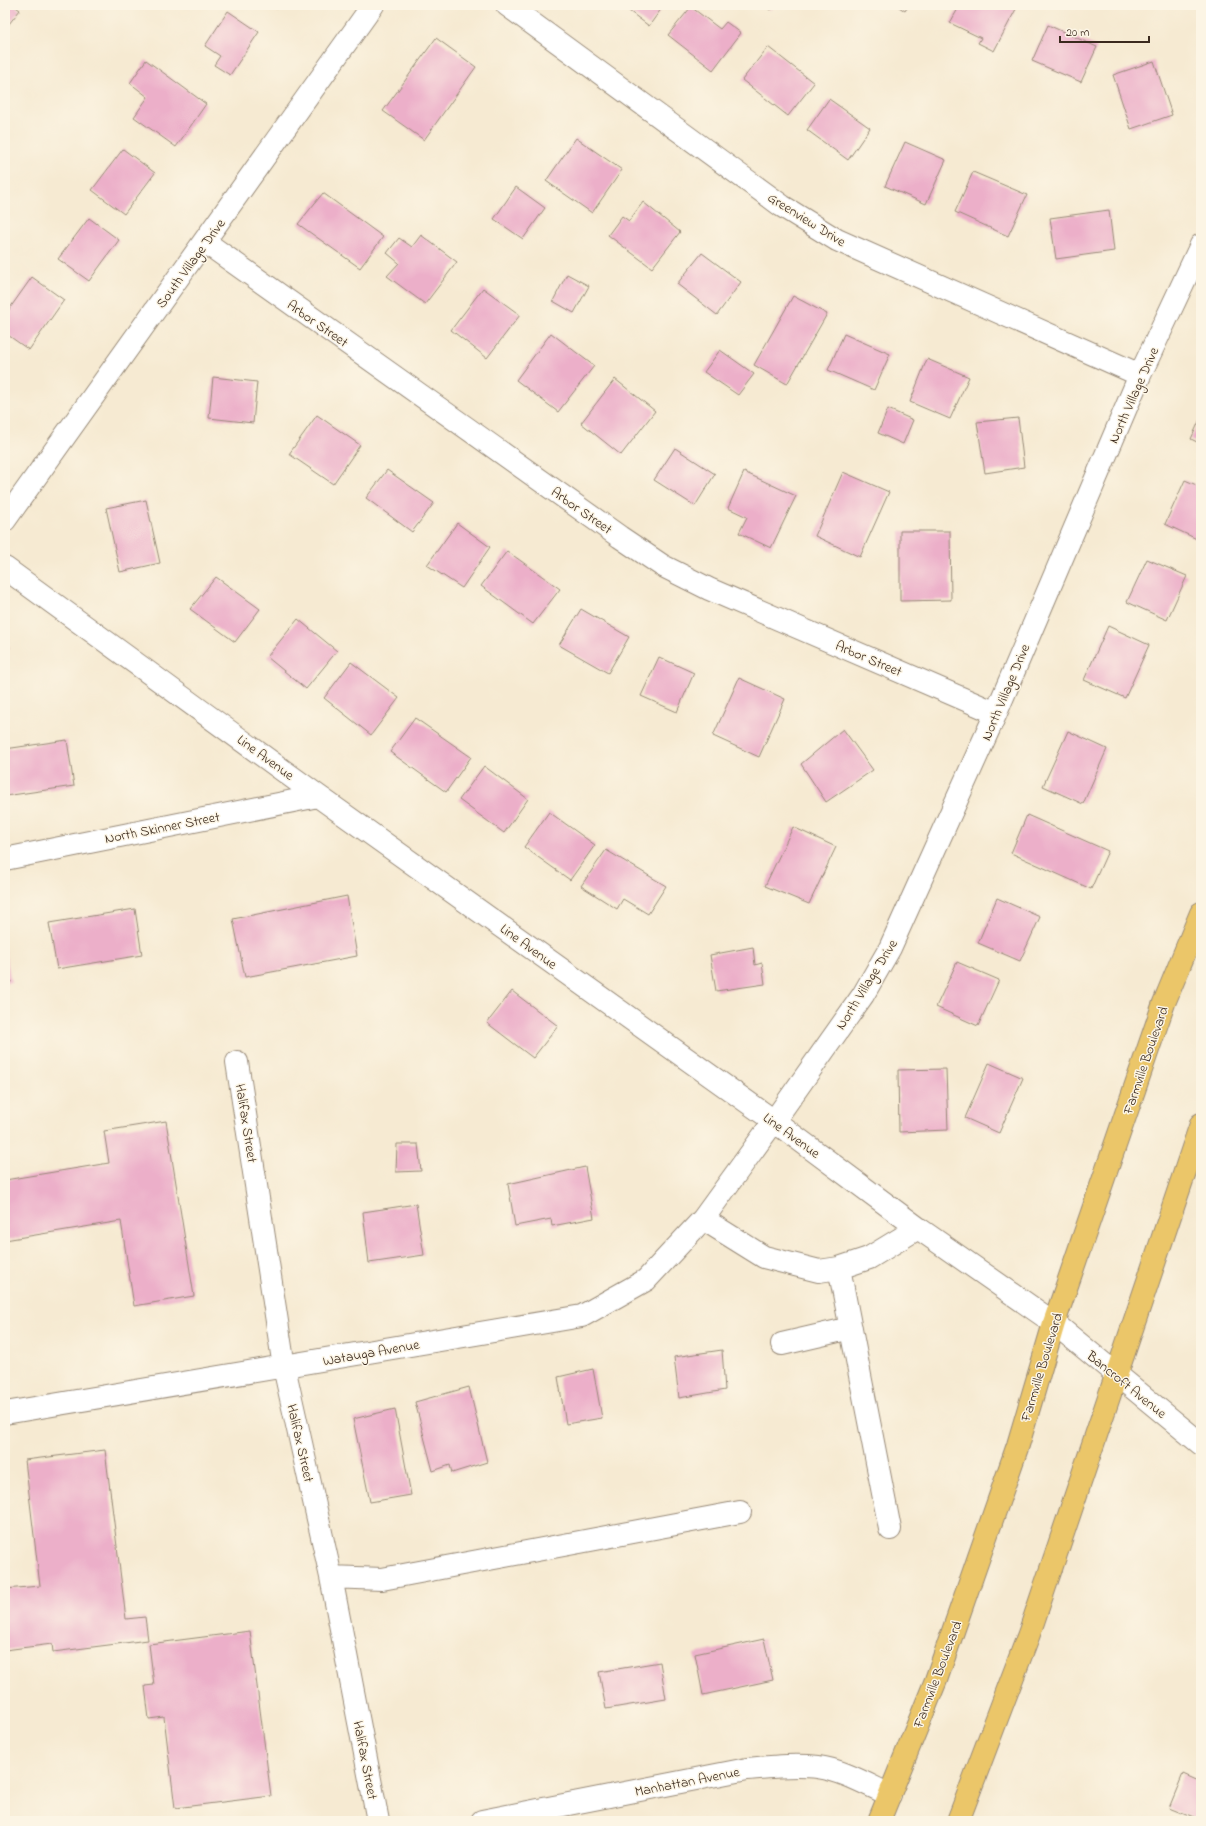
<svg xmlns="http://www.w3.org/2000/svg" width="1206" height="1826" font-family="'Indie Flower',sans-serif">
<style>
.building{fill:#ecafc9}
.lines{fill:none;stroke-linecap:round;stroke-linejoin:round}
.minor-casing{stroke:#988a78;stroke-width:24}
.major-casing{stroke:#988a78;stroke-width:24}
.minor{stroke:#fff;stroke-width:22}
.major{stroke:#ebc669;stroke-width:22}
.labels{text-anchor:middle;stroke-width:3;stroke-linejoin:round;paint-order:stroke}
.street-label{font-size:14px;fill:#3b2a1e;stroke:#fcf5e5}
</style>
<rect width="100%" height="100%" fill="#fcf5e5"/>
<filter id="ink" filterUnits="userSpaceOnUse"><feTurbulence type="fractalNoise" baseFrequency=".025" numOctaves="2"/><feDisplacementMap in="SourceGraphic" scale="8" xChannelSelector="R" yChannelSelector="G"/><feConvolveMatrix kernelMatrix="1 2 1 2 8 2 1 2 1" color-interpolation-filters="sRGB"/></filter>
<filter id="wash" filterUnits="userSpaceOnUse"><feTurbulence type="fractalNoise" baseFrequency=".012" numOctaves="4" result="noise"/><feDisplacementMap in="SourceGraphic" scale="16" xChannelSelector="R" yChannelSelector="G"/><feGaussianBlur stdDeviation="0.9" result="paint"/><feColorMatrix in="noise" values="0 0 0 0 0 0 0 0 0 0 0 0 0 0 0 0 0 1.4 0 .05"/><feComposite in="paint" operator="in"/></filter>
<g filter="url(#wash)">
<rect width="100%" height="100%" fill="#f6ead2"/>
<g id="blocks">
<path class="building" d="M5,5H13L20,10L5,29Z
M270,5H280L277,9Z
M621,5H664L649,26Z
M764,5H774L770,10Z
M896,5H909L905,11Z
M960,5H1009L1016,9L994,51L978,43L981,38L950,23Z
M691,7L720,29L726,22L741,33L713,70L668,35Z
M228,11L259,32L230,75L214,65L220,56L205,46Z
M1048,25L1097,47L1081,82L1032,61Z
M436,38L476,67L424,140L383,111Z
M768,47L814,83L788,116L742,80Z
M146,60L206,104L176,147L134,117L148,97L130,83Z
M1154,61L1172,115L1131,129L1113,75Z
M829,99L870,128L848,160L807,130Z
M576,138L622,170L592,213L546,181Z
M905,142L946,160L926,204L885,186Z
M123,149L155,173L124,214L92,190Z
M973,172L1027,195L1008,236L955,212Z
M516,187L545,208L523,239L494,219Z
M323,193L383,237L360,268L298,224Z
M643,202L680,232L652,268L608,235L622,216L629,221Z
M1109,210L1114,251L1056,259L1050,218Z
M89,218L119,240L89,281L58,259Z
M421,235L457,262L425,304L387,276L399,263L387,253L399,238L412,247Z
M702,253L741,282L717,315L677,284Z
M567,274L589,286L574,313L553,301Z
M32,277L64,300L29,350L5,333V315Z
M483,288L520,315L487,358L451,330Z
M793,296L827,314L787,384L754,365Z
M551,333L594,366L558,412L516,380Z
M844,334L890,354L874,390L828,370Z
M720,350L754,374L738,395L704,372Z
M927,359L969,377L950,419L910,402Z
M213,377L257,382L253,423L209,418Z
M615,379L655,411L621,455L581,423Z
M888,409L913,420L903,444L878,433Z
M317,415L360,445L333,484L289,454Z
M1201,417V444L1191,439Z
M1018,418L1024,467L985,473L977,422Z
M675,448L715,474L695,506L654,480Z
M387,470L434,503L412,532L366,498Z
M744,472L796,496L771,548L739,533L747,517L728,508Z
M843,472L889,492L860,557L815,536Z
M1185,480L1201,487V541L1165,524Z
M146,500L160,563L120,572L106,508Z
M457,523L490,547L462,588L427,565Z
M900,531H950L951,600L900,601Z
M507,551L560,589L533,624L481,586Z
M1147,559L1187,576L1167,620L1127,602Z
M216,577L260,609L235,642L190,609Z
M581,609L629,637L608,673L559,645Z
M298,619L337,651L306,689L267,657Z
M1108,626L1149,645L1125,698L1084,680Z
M5,644L10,647L5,655Z
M659,657L694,673L677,712L641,696Z
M351,662L399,698L371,735L324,698Z
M739,678L785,699L759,757L713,736Z
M415,718L471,757L446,792L390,752Z
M843,729L873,770L826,802L801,764Z
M1068,731L1107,749L1083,804L1043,786Z
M67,740L74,786L5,796V749Z
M484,766L528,799L504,833L459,800Z
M549,812L595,845L570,880L524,847Z
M1027,815L1108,851L1091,889L1011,853Z
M793,827L836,847L809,904L765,886Z
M606,850L666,886L648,914L623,899L617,909L581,886Z
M347,896L357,956L245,977L233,919Z
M997,898L1040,917L1020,961L978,943Z
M135,909L142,955L57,969L49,923Z
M753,947L755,965L762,963L765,984L716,991L710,955Z
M5,950L11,982L5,983Z
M957,962L999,980L978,1026L936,1007Z
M512,991L558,1026L533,1058L487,1023Z
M989,1063L1023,1078L999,1133L965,1118Z
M946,1069L948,1130L899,1132L898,1070Z
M166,1121L194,1296L134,1306L121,1221L5,1240V1180L109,1163L104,1131Z
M397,1144H418L421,1171L396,1172Z
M585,1167L594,1218L552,1226L551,1219L515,1226L508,1184Z
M416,1204L424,1255L369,1263L363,1212Z
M722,1350L725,1390L679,1398L674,1357Z
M593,1369L602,1418L566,1424L558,1377Z
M469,1387L487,1462L452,1473L450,1465L433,1471L415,1402Z
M395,1409L411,1495L370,1502L353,1419Z
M105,1450L126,1619L145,1617L148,1640L53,1652L52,1644L5,1650V1589L40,1586L25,1460Z
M250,1631L271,1796L175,1808L164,1717L149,1719L145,1686L154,1685L149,1644Z
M764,1639L773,1680L703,1695L695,1654Z
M660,1662L666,1699L606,1709L599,1672Z
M1183,1774L1201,1782V1821L1169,1808Z"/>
</g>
</g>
<g filter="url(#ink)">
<use href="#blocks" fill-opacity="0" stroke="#988a78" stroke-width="1"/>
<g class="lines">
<g class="minor-casing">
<path id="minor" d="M507,5L782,206L837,240L1140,375
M205,242L620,537L663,566L709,589L996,713
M5,520L373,5
M5,568L318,796L774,1121L918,1228L1054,1323L1201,1444
M5,859L318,796
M237,1062L284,1367L331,1577L378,1821
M703,1219L764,1257L819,1271L839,1268L869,1258L918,1228
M839,1268L890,1529
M782,1344L851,1328
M5,1413L582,1316L646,1280L703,1219L774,1121L863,995L890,948L996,713L1140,375L1201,245
M331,1577L382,1579L740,1512
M482,1821L747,1769C770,1767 795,1764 818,1767C842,1770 868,1785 890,1795"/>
</g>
<g class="major-casing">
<path id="major" d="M879,1821L936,1680L1018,1445L1054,1323L1164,1003L1201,913
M958,1821L1029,1634L1201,1124"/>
</g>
<use href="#minor" class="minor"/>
<use href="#major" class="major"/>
</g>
</g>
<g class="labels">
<g class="street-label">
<text transform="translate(807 219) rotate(32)" y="5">Greenview Drive</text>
<text transform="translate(190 263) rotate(-54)" y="5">South Village Drive</text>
<text transform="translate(318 323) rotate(35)" y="5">Arbor Street</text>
<text transform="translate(1133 395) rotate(-66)" y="5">North Village Drive</text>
<text transform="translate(582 510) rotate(35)" y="5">Arbor Street</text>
<text transform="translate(869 658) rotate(23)" y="5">Arbor Street</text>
<text transform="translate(1005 692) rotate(-67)" y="5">North Village Drive</text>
<text transform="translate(266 757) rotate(36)" y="5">Line Avenue</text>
<text transform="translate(162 827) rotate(-11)" y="5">North Skinner Street</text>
<text transform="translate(529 946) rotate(36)" y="5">Line Avenue</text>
<text transform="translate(866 984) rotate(-58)" y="5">North Village Drive</text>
<text transform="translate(1145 1060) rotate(-71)" y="5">Farmville Boulevard</text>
<text transform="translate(247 1123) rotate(81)" y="5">Halifax Street</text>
<text transform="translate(792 1135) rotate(36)" y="5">Line Avenue</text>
<text transform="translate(371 1352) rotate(-10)" y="5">Watauga Avenue</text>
<text transform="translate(1041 1367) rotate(-73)" y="5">Farmville Boulevard</text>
<text transform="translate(1127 1384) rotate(39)" y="5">Bancroft Avenue</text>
<text transform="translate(301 1443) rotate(77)" y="5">Halifax Street</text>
<text transform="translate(937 1674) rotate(-69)" y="5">Farmville Boulevard</text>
<text transform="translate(366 1760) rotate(79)" y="5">Halifax Street</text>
<text transform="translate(687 1781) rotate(-11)" y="5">Manhattan Avenue</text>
</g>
</g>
<rect width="1206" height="1826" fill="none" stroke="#fcf5e5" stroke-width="20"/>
<path d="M1060 36v6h89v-6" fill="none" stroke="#3b2a1e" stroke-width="2"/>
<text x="1066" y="36" font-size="12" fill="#3b2a1e" stroke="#fcf5e5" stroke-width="3" paint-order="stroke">20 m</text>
</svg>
